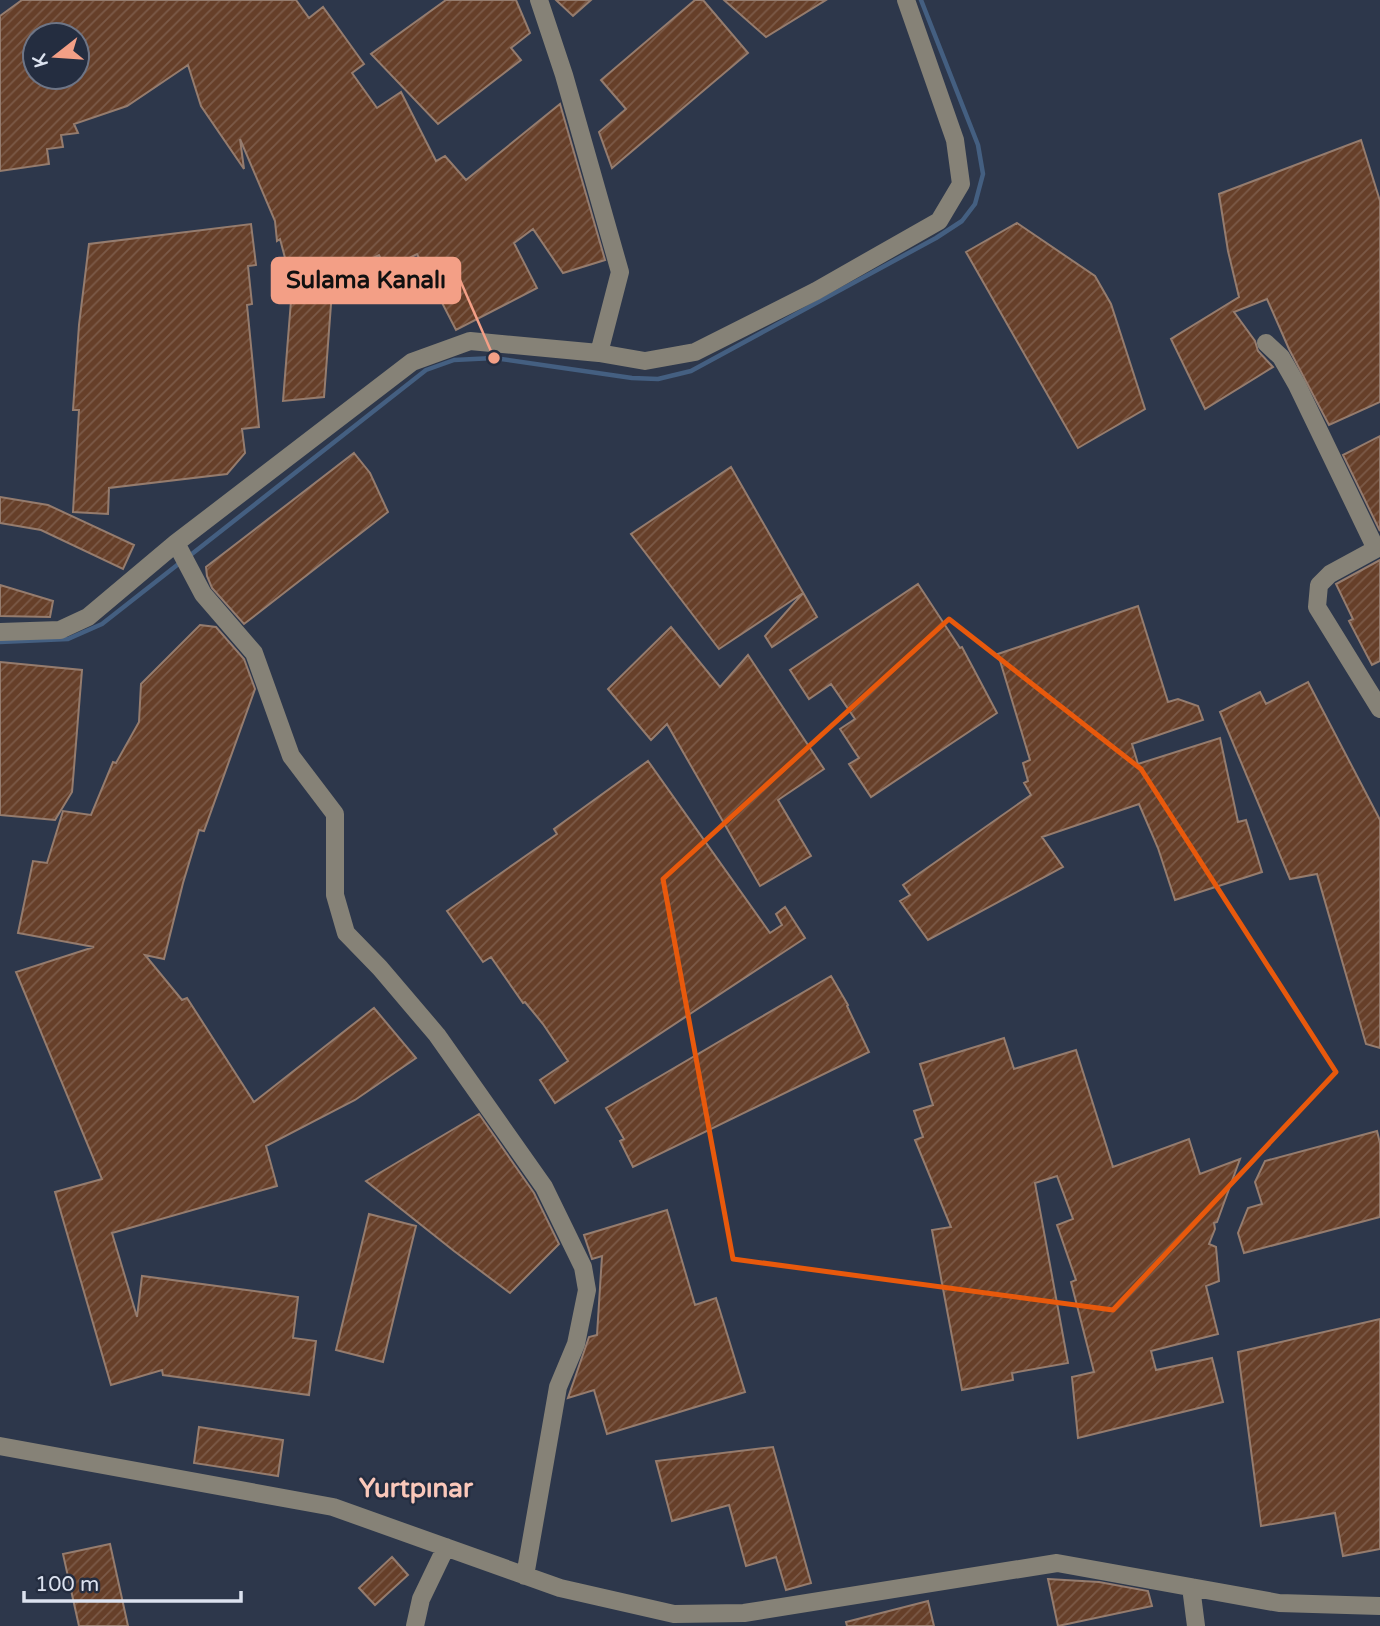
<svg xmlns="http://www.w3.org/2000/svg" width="1380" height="1626" font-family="'Varela Round',sans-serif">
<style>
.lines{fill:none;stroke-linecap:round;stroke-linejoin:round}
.stream{stroke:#445f81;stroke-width:4.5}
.building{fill:url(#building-hatch);stroke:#957c6e;stroke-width:2;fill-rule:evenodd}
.minor{stroke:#868277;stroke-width:18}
.marked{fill:none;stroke:#e8590c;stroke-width:5;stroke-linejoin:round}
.labels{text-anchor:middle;stroke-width:5;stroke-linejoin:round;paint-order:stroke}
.quarter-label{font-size:26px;font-weight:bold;fill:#fac8ba;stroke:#242d40}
.leader{fill:none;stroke:#f39f86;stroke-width:2.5}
.callout-dot{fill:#f39f86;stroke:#242d40;stroke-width:2.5}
.callout{fill:#f39f86;stroke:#f39f86;stroke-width:2.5}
.callout-label{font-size:24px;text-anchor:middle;font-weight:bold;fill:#111}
</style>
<defs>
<pattern id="building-hatch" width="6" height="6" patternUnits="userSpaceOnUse" patternTransform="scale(1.75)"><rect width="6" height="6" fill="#663f29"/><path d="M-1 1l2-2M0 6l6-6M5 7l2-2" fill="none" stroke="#7b5a48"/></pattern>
</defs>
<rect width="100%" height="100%" fill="#2d374b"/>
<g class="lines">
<path class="stream" d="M188,557L426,370L454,360L494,358L632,378L658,379L691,371L936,238L962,221L975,204L983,174L978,145L921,0
M0,642L68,639L102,624L181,562"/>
</g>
<path class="building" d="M22,0H296L309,18L323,7L364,64L352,73L377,108L401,92L436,161L445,156L466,180L560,104L605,260L563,273L533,229L514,243L537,288L456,330L417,254L386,270L379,255L333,278L324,397L283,401L291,301L296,299L280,239L277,241L275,221L240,139L244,169L201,106L188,65L127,106L74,124L78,133L61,135L63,147L47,149L49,164L0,171V16ZM35,35H77V77H35Z
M446,0H516L530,33L511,48L521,60L438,124L371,54Z
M556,0H591L573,16Z
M695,0H703L748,53L612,168L599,132L626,109L601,80Z
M724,0H826L766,37Z
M1361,140L1380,201V402L1329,425L1289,349L1267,299L1234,312L1255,341L1258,351L1273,367L1205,409L1171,339L1239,297L1228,251L1219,194Z
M1017,223L1095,276L1111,304L1145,409L1078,448L966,252Z
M251,224L256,265L248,266L252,304L247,305L259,427L242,429L245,453L227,474L109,488L108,514L73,512L79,410H73L79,325L89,244Z
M1380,436V531L1343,455Z
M354,453L370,473L388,512L244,624L212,588L207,576L206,567Z
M731,467L817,617L772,647L765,636L803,593L719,649L631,534Z
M0,497L48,505L134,545L123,569L41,530L0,523Z
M1380,560V661L1372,665L1349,621L1353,619L1336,584Z
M918,584L960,648L962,647L997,713L871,797L849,764L859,758L840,729L855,719L831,684L809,699L790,670Z
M0,585L53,601L50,617L0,616Z
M1138,606L1168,702L1178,699L1198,706L1203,720L1132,744L1138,764L1220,738L1238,822L1246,820L1262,872L1175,900L1158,848L1139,804L1042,837L1063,867L928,940L900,901L910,895L903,885L1031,795L1024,783L1028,781L1023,763L1030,760L998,654Z
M200,625L216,627L244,659L255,689L204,831L199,830L183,883L164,959L145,955L182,1000L187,998L254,1102L374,1008L416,1058L355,1100L266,1146L277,1186L112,1233L137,1317L142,1276L298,1297L293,1338L316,1341L309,1395L163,1375L162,1370L111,1385L55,1192L102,1179L16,972L94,947L18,933L33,861L47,863L63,811L91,815L113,762L116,763L139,722L141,684Z
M671,627L720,687L748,655L824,769L778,800L811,856L760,886L667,724L651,740L608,689Z
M0,662L82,670L72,792L55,820L0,815Z
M1308,682L1380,820V1048L1366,1044L1317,874L1290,879L1220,712L1260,692L1266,704Z
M648,761L770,933L782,925L776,914L785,907L805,938L555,1103L540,1080L568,1061L543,1024L525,1002L523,1003L491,957L483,962L447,911L557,834L554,829Z
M831,976L848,1005L847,1006L869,1052L633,1167L620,1141L624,1139L606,1108Z
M1004,1038L1014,1069L1076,1050L1113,1167L1189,1139L1200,1174L1240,1159L1217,1222L1214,1223L1215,1229L1209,1244L1216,1247L1219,1281L1206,1286L1218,1334L1151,1351L1156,1370L1212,1358L1223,1402L1078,1438L1072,1377L1094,1372L1071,1282L1076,1280L1057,1225L1073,1219L1057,1176L1035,1183L1068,1363L1012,1373L1013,1380L962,1390L932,1230L951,1227L915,1140L923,1137L914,1111L933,1105L920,1064Z
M479,1114L534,1193L559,1244L510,1293L454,1251L366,1181Z
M1377,1131L1380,1143V1217L1244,1253L1238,1233L1248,1208L1262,1204L1255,1182L1265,1161Z
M667,1210L695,1305L716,1298L745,1392L607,1434L594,1390L568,1398L589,1337L597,1335L602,1256L592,1259L584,1235Z
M369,1214L416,1226L383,1362L336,1350Z
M1380,1319V1549L1343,1556L1335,1513L1261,1526L1238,1352Z
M199,1427L283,1440L278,1476L194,1463Z
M773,1447L811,1583L786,1590L776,1557L746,1566L729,1505L672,1521L656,1461Z
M110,1544L128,1626H79L63,1554Z
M392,1557L408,1575L375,1605L359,1588Z
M1048,1579L1099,1582L1148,1591L1152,1606L1058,1626Z
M928,1601L934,1626H847L846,1622Z"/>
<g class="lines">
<path class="minor" d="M539,0L564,75L620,272L599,353
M1266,343L1281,357L1297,385L1376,549L1330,574L1319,585L1317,607L1380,709
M176,543L203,594L254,653L291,756L335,814V895L346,933L380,968L437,1035L544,1187L583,1267L587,1290L576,1344L558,1387L525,1576
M0,632L60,630L88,617L176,543L412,362L470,341L599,353L645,361L695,352L816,291L939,221L961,184L955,140L906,0
M0,1446L333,1507L560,1588L674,1614L744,1613L1057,1563L1279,1603L1380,1606
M1191,1587L1196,1626
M415,1626L421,1599L446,1547"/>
</g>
<path class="marked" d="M949,619L1141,769L1336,1072L1113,1310L733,1259L663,879Z"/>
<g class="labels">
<g class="quarter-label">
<text x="416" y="1497">Yurtpınar</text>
</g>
</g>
<path class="leader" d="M494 358L460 280"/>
<circle class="callout-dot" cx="494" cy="358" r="7"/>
<rect class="callout" x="272" y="258" width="188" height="45" rx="7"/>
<g class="callout-label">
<text x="366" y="288">Sulama Kanalı</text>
</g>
<g transform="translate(56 56) rotate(253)"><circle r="33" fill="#242d40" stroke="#6e7586" stroke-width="2"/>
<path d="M0-5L12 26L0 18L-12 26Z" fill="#f39f86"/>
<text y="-10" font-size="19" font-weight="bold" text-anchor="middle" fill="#dce2ef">K</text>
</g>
<path d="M24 1591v10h217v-10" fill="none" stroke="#dce2ef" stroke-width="3.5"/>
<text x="35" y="1591" font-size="21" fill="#dce2ef" stroke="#242d40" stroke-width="5" paint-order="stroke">100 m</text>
</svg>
